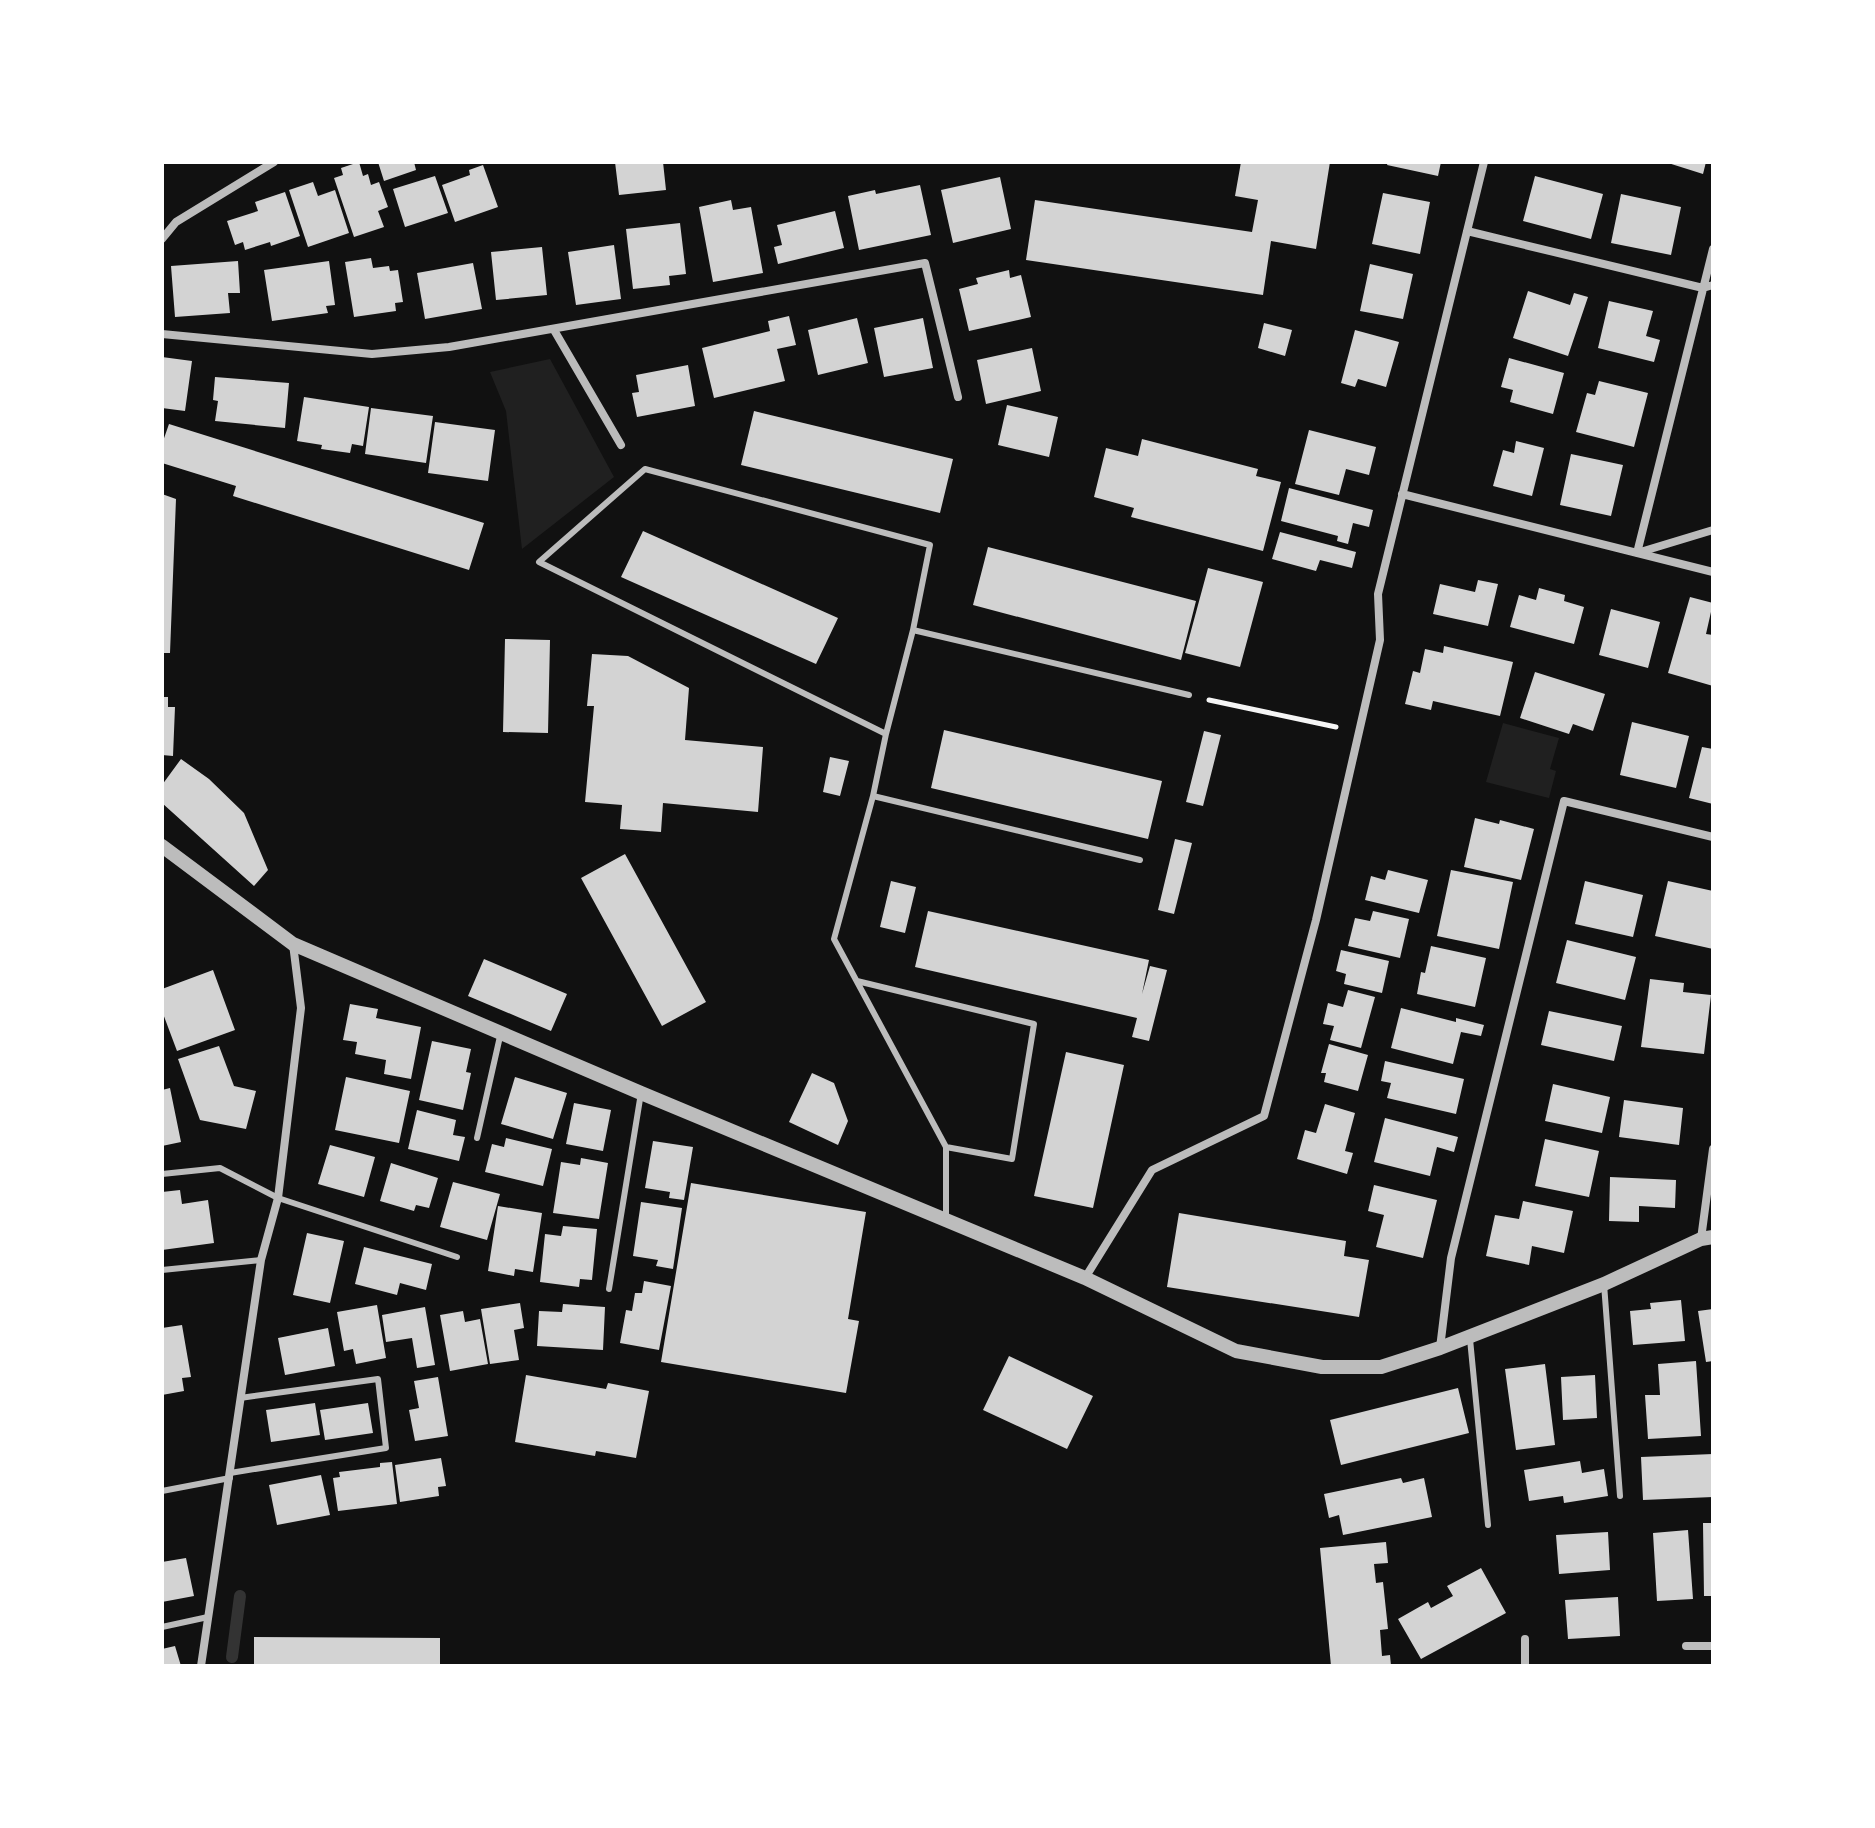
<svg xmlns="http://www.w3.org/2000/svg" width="1875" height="1828" font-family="'Nunito Sans',sans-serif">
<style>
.green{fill:#202020}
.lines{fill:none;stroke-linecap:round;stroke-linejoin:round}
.stream{stroke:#333;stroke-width:12}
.building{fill:#d3d3d3}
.path{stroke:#f5f5f5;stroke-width:5}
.service{stroke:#bcbcbc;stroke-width:6}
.minor{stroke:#bcbcbc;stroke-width:8}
.tertiary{stroke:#bcbcbc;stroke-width:14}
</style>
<rect width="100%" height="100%" fill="#111"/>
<path class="green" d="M550,359L614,477L522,549L506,411L490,372Z
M1503,723L1559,738L1550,769L1556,771L1549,798L1486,782Z"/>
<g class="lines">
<path class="stream" d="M232,1657L240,1596"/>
</g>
<path class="building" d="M359,162L363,176L368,174L371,185L379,182L388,207L378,211L384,227L354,237L334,178L343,175L341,168Z
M378,162H414L416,170L384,181Z
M615,162H663L666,190L619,195Z
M1241,162H1330L1316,249L1271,241L1263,295L1026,260L1035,200L1252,232L1258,200L1235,196Z
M1388,162H1441L1438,176L1387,165Z
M1665,162H1706L1703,174Z
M483,165L498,207L455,222L442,185L470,175L469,170Z
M435,176L448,213L405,227L393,189Z
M1535,176L1603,194L1591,239L1523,221Z
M1000,177L1011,229L953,243L941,190Z
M313,182L318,196L335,190L349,233L308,247L289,190Z
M920,185L931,235L859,250L848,196L875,190L876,194Z
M285,192L300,236L271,246L270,242L245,250L243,242L235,245L227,221L258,211L255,202Z
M1383,193L1430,202L1420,254L1372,244Z
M1621,194L1681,207L1671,255L1611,243Z
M731,200L733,210L751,207L763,273L713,282L699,207Z
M835,211L844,248L778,264L774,247L782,245L777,225Z
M680,223L686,274L669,276L670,285L633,289L626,229Z
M614,245L621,299L576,305L568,252Z
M542,247L547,295L496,300L491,252Z
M371,258L373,268L389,266L390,271L398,270L403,302L395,303L396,311L354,317L345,262Z
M238,261L240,293H228L230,313L175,317L171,266Z
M329,261L335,305L326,306L328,313L272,321L264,270Z
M473,263L482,309L425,319L417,273Z
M1370,264L1413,274L1403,319L1360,311Z
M1009,270L1010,278L1021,275L1031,317L969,331L959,289L978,284L976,278Z
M1528,291L1570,305L1574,293L1588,297L1568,356L1513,338Z
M1609,301L1653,311L1646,336L1660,340L1654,362L1598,348Z
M789,316L796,345L777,349L785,381L714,398L702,348L770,331L768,321Z
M857,318L868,363L818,375L808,330Z
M923,318L933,368L884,377L874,328Z
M1264,323L1292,330L1285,356L1258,348Z
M1355,330L1399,342L1386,387L1358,379L1355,387L1341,383Z
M1032,348L1041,391L986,404L977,360Z
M162,357L192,361L185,411L162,408Z
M1509,358L1564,373L1553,414L1510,402L1513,390L1501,387Z
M688,365L695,406L637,417L632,393L639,392L636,375Z
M215,377L289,383L285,428L215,421L218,401L213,400Z
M1599,381L1648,393L1634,447L1576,432L1587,393L1595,395Z
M304,397L369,407L363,446L352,444L350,453L321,449L322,445L297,441Z
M1007,405L1058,417L1049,457L998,445Z
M371,408L433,416L426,463L365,454Z
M754,411L953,459L940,513L741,465Z
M435,422L495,430L488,481L428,473Z
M169,424L484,523L469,570L233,496L236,486L162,463V444Z
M1309,430L1376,447L1369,475L1346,469L1339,495L1295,484Z
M1142,439L1258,469L1256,476L1281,482L1263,551L1131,517L1134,508L1094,497L1106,448L1138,456Z
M1516,441L1544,448L1532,496L1493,486L1503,450L1514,453Z
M1571,454L1623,465L1611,516L1560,505Z
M1289,488L1373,510L1369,527L1353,523L1348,544L1337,541L1338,536L1281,521Z
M162,494L176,499L170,653H162Z
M643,531L838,618L816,664L621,577Z
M1280,532L1356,552L1352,568L1320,560L1316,571L1272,559Z
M988,547L1196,601L1181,660L973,605Z
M1208,568L1263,582L1240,667L1185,653Z
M1478,580L1498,584L1488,626L1433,614L1440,584L1475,592Z
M1539,588L1565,595L1564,601L1584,607L1574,644L1510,627L1519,595L1536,600Z
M1690,597L1713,603L1706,634L1713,635V686L1668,673Z
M1611,609L1660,622L1648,668L1599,655Z
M505,639L550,640L548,733L503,732Z
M1444,646L1513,662L1500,716L1433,701L1431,710L1405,704L1413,671L1420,673L1425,649L1443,653Z
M592,654L628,656L689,688L685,740L763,747L758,812L663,803L661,832L620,829L622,805L585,802L594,706H587Z
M1535,672L1605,694L1593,731L1573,724L1569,734L1520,718Z
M162,697H168V707H175L173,756L162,755Z
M1632,722L1689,736L1676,788L1620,775Z
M944,730L1162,781L1148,839L931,788Z
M1204,731L1221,735L1203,806L1186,802Z
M1702,747L1713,749V804L1689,798Z
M830,757L849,761L840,796L823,792Z
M181,759L209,779L244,813L268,870L254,886L162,803V785Z
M1475,818L1499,824L1500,820L1534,829L1521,880L1464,867Z
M1175,839L1192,843L1174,914L1158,910Z
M625,854L706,1002L662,1026L581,878Z
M1388,870L1428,880L1419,913L1365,900L1371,876L1385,880Z
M1451,870L1513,882L1499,949L1437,936Z
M891,881L916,887L905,933L880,927Z
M1585,881L1643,895L1633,937L1575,924Z
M1668,881L1713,891V949L1655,936Z
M928,911L1149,960L1142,994L1150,966L1167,970L1149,1041L1132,1037L1137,1018L915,967Z
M1373,911L1409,919L1400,958L1348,946L1355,918L1370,921Z
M1567,940L1636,957L1625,1000L1556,983Z
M1431,946L1486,958L1475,1007L1417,994L1421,972L1425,973Z
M1341,950L1389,961L1382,993L1344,984L1346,974L1336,971Z
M484,959L567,994L551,1031L468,996Z
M213,970L235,1030L177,1051L162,1011V989Z
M1650,979L1684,983L1683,992L1711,995L1704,1054L1641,1047Z
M1348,990L1375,997L1361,1048L1330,1040L1334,1026L1323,1024L1328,1003L1343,1007Z
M350,1004L378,1009L376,1018L421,1027L411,1079L384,1074L386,1060L355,1054L357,1042L343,1040Z
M1401,1008L1456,1022V1018L1484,1025L1481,1036L1461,1032L1453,1064L1391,1048Z
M1549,1011L1622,1026L1614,1061L1541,1045Z
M432,1041L471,1049L466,1072L471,1073L463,1110L419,1100Z
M1329,1044L1368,1055L1358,1091L1324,1082L1326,1073H1321Z
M219,1046L234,1086L256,1091L246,1129L200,1120L178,1059Z
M1066,1052L1124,1065L1093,1208L1034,1196Z
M1385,1061L1464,1079L1456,1114L1387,1098L1391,1083L1381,1081Z
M812,1073L834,1083L848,1121L838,1145L789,1122Z
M346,1077L410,1091L399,1143L335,1130Z
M515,1077L567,1093L553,1139L501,1124Z
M1553,1084L1610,1097L1602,1133L1545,1121Z
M170,1088L181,1142L162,1146V1090Z
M1624,1100L1683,1108L1679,1145L1619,1137Z
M574,1103L611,1110L603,1151L566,1144Z
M1325,1104L1355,1113L1345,1151L1353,1153L1347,1174L1297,1159L1305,1130L1316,1133Z
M417,1110L456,1120L453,1135L465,1137L459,1161L408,1149Z
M1385,1118L1458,1137L1454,1152L1437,1147L1430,1176L1374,1162Z
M506,1138L552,1149L543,1186L485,1172L492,1144L504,1147Z
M1545,1139L1599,1151L1589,1197L1535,1186Z
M653,1141L693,1147L684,1200L669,1198L670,1192L645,1188Z
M330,1145L375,1157L364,1197L318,1184Z
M581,1158L608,1163L599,1219L553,1213L561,1162L580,1165Z
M391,1163L438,1178L429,1208L416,1205L414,1211L380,1201Z
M1610,1177L1676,1180L1675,1208L1639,1206V1222L1609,1221Z
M453,1182L500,1194L487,1240L440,1227Z
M691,1183L866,1212L848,1319L859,1321L846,1393L661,1362Z
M1374,1185L1437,1200L1423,1258L1376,1247L1384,1215L1368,1211Z
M180,1190L182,1204L208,1200L214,1243L162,1250V1192Z
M1523,1201L1573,1211L1564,1253L1532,1246L1529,1265L1486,1256L1495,1215L1519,1219Z
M641,1202L682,1208L673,1269L656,1266L658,1260L633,1256Z
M498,1206L542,1213L533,1272L515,1269L514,1276L488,1271Z
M1179,1213L1346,1241L1344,1256L1369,1260L1359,1317L1167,1287Z
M563,1226L597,1229L592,1280L580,1279L579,1287L540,1282L545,1234L561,1236Z
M307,1233L344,1241L330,1303L293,1295Z
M364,1247L432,1264L426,1290L400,1283L397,1295L355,1284Z
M644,1281L671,1286L659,1350L620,1343L626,1310L632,1311L635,1293H642Z
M1681,1300L1685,1341L1633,1345L1630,1311L1651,1309L1650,1303Z
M520,1303L524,1328L514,1330L519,1360L490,1364L481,1309Z
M563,1304L605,1307L603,1350L537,1346L539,1311L562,1312Z
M377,1305L386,1358L356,1364L353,1349L344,1351L337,1312Z
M425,1307L435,1365L417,1368L412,1338L386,1342L382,1315Z
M1713,1309V1361L1706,1362L1698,1311Z
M463,1311L465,1322L480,1319L488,1364L450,1371L440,1315Z
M182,1325L191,1377L182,1378L184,1391L162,1395V1328Z
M328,1328L335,1366L285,1375L278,1338Z
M1009,1356L1093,1396L1067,1449L983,1410Z
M1696,1361L1701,1436L1648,1439L1645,1395H1660L1658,1364Z
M1545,1364L1555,1445L1516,1450L1505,1369Z
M526,1375L606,1389L608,1383L649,1391L636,1458L596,1451L595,1456L515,1442Z
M1595,1375L1597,1418L1563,1420L1561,1377Z
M438,1377L448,1436L415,1441L409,1410L419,1408L414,1381Z
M1458,1388L1469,1433L1341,1465L1330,1420Z
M315,1403L320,1435L271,1442L266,1410Z
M368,1403L373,1433L325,1440L320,1410Z
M1713,1454V1497L1643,1500L1641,1457Z
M441,1458L446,1486L438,1487L439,1496L400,1502L395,1465Z
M1580,1461L1582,1473L1604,1469L1608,1496L1564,1503L1563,1496L1529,1501L1524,1470Z
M392,1462L397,1504L338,1511L333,1478L340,1477L339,1472L380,1467V1463Z
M321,1475L330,1515L277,1525L269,1485Z
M1401,1478L1403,1483L1424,1478L1432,1517L1343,1535L1339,1515L1329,1518L1324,1494Z
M1703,1523H1713V1596H1704Z
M1688,1530L1693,1599L1657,1601L1653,1533Z
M1608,1532L1610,1570L1559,1574L1556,1535Z
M1386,1542L1388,1563L1374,1564L1376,1583L1383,1582L1388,1629L1380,1630L1382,1656L1390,1655L1391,1666H1331L1320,1548Z
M186,1558L194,1596L162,1602V1562Z
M1481,1568L1506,1613L1421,1659L1398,1619L1428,1602L1431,1608L1453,1596L1447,1586Z
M1618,1597L1620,1636L1568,1639L1565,1600Z
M254,1637L440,1638V1666H254Z
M175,1646L181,1666H162V1649Z"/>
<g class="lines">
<path class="path" d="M1209,700L1336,727"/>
<path class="service" d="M886,734L913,630
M873,796L1140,860
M857,981L1034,1024L1012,1159L946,1147
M477,1138L501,1032
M162,1174L220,1168L278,1198L457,1257
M946,1218V1147L834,939L873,796L886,734L539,562L645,469L930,545L913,630L1189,695
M162,1270L261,1260
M1604,1284L1620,1496
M609,1289L641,1093
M1470,1339L1488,1525
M230,1473L386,1448L378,1379L240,1398
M162,1491L230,1478
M162,1627L208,1617"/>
<path class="minor" d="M1467,231L1703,288L1713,285
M162,239L176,222L274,162
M554,330L621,445
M162,334L372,354L449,347L925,263L958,397
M1402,494L1713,572
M1637,553L1713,249
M1637,553L1713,530
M1701,1239L1713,1149
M1085,1278L1152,1170L1264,1116L1316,920L1380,640L1378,594L1484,162
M1440,1348L1451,1258L1564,801L1713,837
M1686,1646H1713
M201,1666L261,1260L278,1198L301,1008L293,944
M1525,1666V1639"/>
<path class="tertiary" d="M162,846L293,944L641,1093L1085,1278L1236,1351L1322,1367H1381L1440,1348L1604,1284L1701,1239L1713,1237"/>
</g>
<rect width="1875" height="1828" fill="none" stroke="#ffffff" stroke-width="328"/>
</svg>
